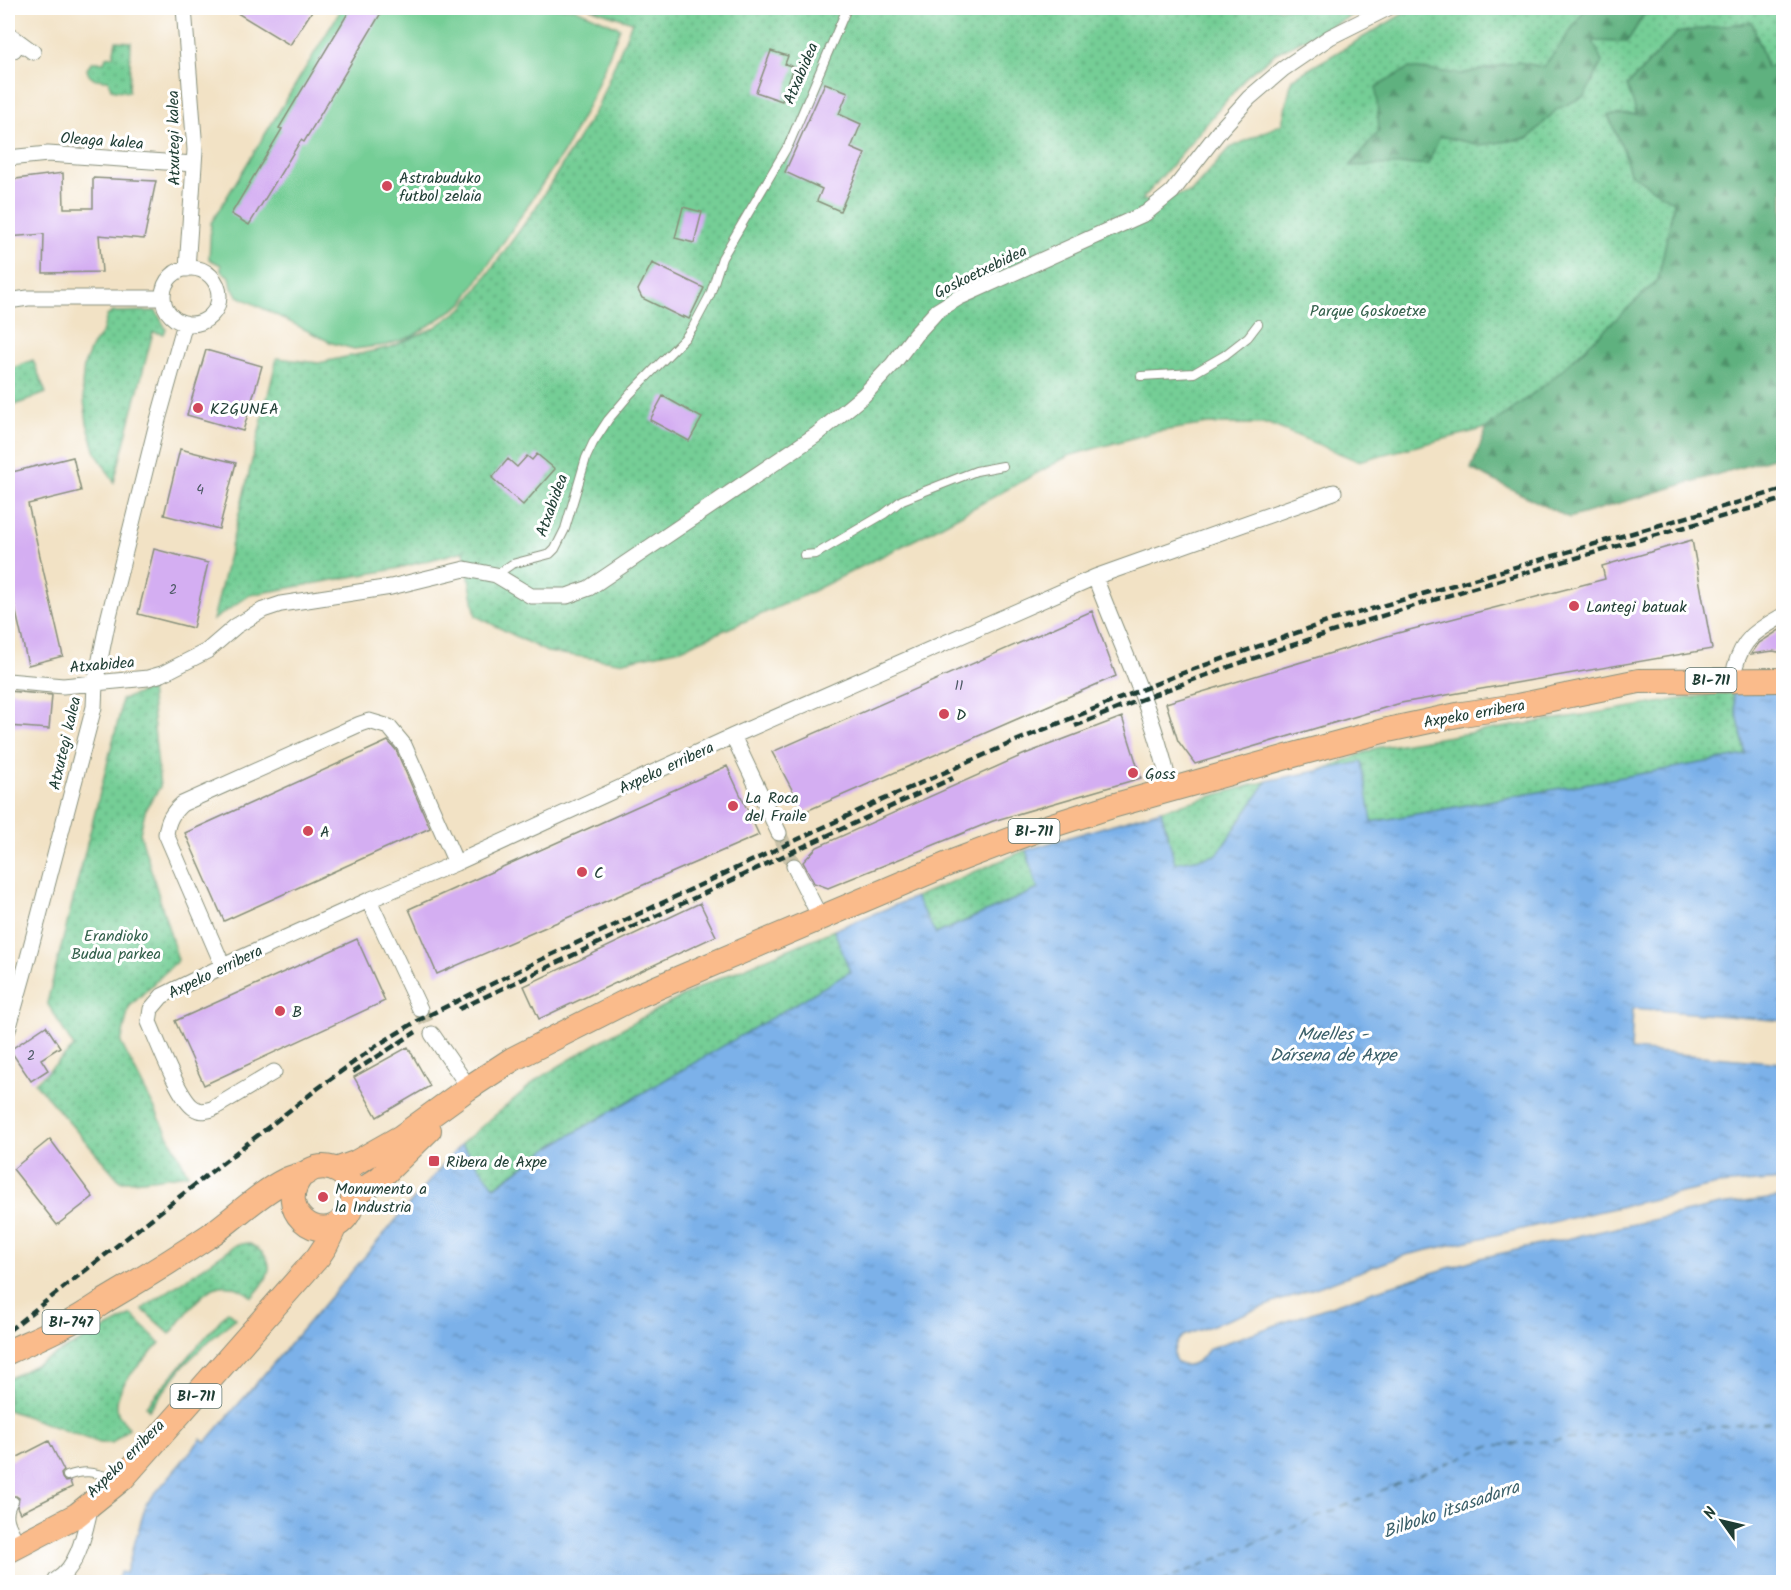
<svg xmlns="http://www.w3.org/2000/svg" width="1791" height="1590" font-family="Kalam,sans-serif">
<style>
.green{fill:url(#green-dots);stroke:#4a8665;stroke-width:1.5}
.forest{fill:url(#forest-firs);stroke:#3f775a;stroke-width:1.5}
.pitch{fill:#74ce96;stroke:#4a8665;stroke-width:1.5}
.water{fill:url(#water-ripples);stroke:#4d778e;stroke-width:1.5}
.lines{fill:none;stroke-linecap:round;stroke-linejoin:round}
.ferry{stroke:#3b606a;stroke-width:1.5;stroke-dasharray:8 6;stroke-linecap:butt}
.building{fill:#d4aef2}
.street-tunnel{stroke:#c8c1a8;stroke-width:15;stroke-dasharray:15 8;stroke-linecap:butt}
.lane-casing{stroke:#88907c;stroke-width:10}
.street-casing{stroke:#88907c;stroke-width:17}
.primary-casing{stroke:#88907c;stroke-width:26}
.lane{stroke:#fff;stroke-width:8}
.street{stroke:#fff;stroke-width:15}
.primary{stroke:#fabb8b;stroke-width:24}
.rail{stroke:#1f3d34;stroke-width:4.5;stroke-dasharray:9 4.5;stroke-linecap:butt}
.poi-dot{fill:#d1495b;stroke:#fff;stroke-width:2}
.labels{text-anchor:middle;stroke-width:6;stroke-linejoin:round;paint-order:stroke}
.number-label{font-size:14px;fill:#4c5964}
.shield{fill:#fff;stroke:#627771;stroke-width:1.5}
.shield-label{font-size:15px;font-weight:bold;fill:#1f3d34}
.street-label{font-size:16px;fill:#1f3d34;stroke:#fff}
.poi-label{font-size:16px;fill:#1f3d34;stroke:#fff;text-anchor:start}
.park-label{font-size:16px;fill:#34614c;stroke:#fff}
.water-label{font-size:18px;font-style:italic;fill:#3b606a;stroke:#fff}
</style>
<defs>
<pattern id="green-dots" width="8" height="8" patternUnits="userSpaceOnUse" patternTransform="scale(1.5)"><rect width="8" height="8" fill="#74ce96"/><path d="M2 2h.1M6 6h.1" fill="none" stroke="#5fa87b" stroke-width="1.8" stroke-linecap="round"/></pattern>
<pattern id="forest-firs" width="22" height="20" patternUnits="userSpaceOnUse" patternTransform="scale(1.5)"><rect width="22" height="20" fill="#5fb17f"/><path d="M5 1l3.5 6h-7zM16 11l3.5 6h-7z" fill="#4e9169"/></pattern>
<pattern id="water-ripples" width="26" height="14" patternUnits="userSpaceOnUse" patternTransform="scale(1.5)"><rect width="26" height="14" fill="#7bb1e9"/><path d="M2 4q2-2 4 0t4 0M15 11q2-2 4 0t4 0" fill="none" stroke="#6491be"/></pattern>
</defs>
<rect width="100%" height="100%" fill="#fff"/>
<filter id="ink" filterUnits="userSpaceOnUse"><feTurbulence type="fractalNoise" baseFrequency=".0167" numOctaves="2"/><feDisplacementMap in="SourceGraphic" scale="12" xChannelSelector="R" yChannelSelector="G"/><feConvolveMatrix kernelMatrix="1 2 1 2 8 2 1 2 1" color-interpolation-filters="sRGB"/></filter>
<filter id="wash" filterUnits="userSpaceOnUse"><feTurbulence type="fractalNoise" baseFrequency=".008" numOctaves="4" result="noise"/><feDisplacementMap in="SourceGraphic" scale="24" xChannelSelector="R" yChannelSelector="G"/><feGaussianBlur stdDeviation="1.35" result="paint"/><feColorMatrix in="noise" values="0 0 0 0 0 0 0 0 0 0 0 0 0 0 0 0 0 1.4 0 .05"/><feComposite in="paint" operator="in"/></filter>
<g filter="url(#wash)">
<rect width="100%" height="100%" fill="#f2e2c5"/>
<path class="green" d="M589,8H1367L1276,53L1247,76L1141,201L1190,193L1230,148L1282,124L1292,79L1413,8H1586L1559,47L1543,67L1518,62L1461,74L1409,68L1379,131L1351,165L1440,136L1481,145L1529,138L1557,109L1585,96L1593,41L1627,42L1648,8H1783V60L1768,69L1752,22L1677,33L1627,86L1638,114L1608,116L1624,151L1630,173L1674,203L1658,280L1551,380L1487,428L1358,461L1269,424H1208L1154,432L1068,456L922,536L801,597L681,649L619,662L547,652L476,616L464,551L395,569L250,595L213,620L277,358L319,363L391,347L434,328L464,307L535,209L597,108L632,22Z
M116,41L131,42L129,92L111,89L108,80C97,79 89,81 87,69L92,62H104L106,57L113,56Z
M156,311L166,329L164,334L153,332L114,482L96,453L87,423L82,385L84,365L92,346L102,333L107,316L113,312Z
M33,360L46,393L15,405L8,387V370Z
M150,689L160,787L146,808L140,833L178,960L129,1007L121,1043L188,1174C166,1177 143,1182 120,1181L35,1083L74,1047L47,1003L120,713L121,700Z
M1732,691L1746,755L1372,822L1321,770L1376,748Z
M1267,781L1217,855L1175,863L1161,810Z
M1026,850L1038,889L935,934L915,897Z
M834,930L851,972L550,1147L494,1187L461,1144L539,1078L621,1029L706,984Z
M248,1243C279,1259 272,1276 252,1297C212,1265 194,1307 170,1334L142,1309L236,1245Z
M228,1311L236,1318L210,1340L183,1366L149,1410L146,1406Z
M132,1315L160,1343C145,1360 110,1388 118,1413C120,1418 126,1424 129,1428L112,1443H100L8,1410V1379Z"/>
<path class="forest" d="M1586,8H1648L1627,42L1593,41L1602,62L1585,96L1557,109L1529,138L1481,145L1440,136L1428,164L1351,166L1379,131L1376,87L1409,68L1461,74L1518,62L1543,67L1559,47Z
M1752,22L1767,68L1783,60V455L1569,518L1471,469L1487,428L1551,380L1658,280L1674,203L1630,173L1624,151L1608,115L1637,114L1627,86L1677,33L1711,27Z"/>
<path class="pitch" d="M342,8H574L620,28L593,95L565,150L462,304L413,336L387,345L354,349L332,343L238,296L232,288L230,277L221,271V265L209,259L211,223Z"/>
<path class="water" d="M1732,691L1783,692V1021L1633,1008L1631,1050L1783,1063V1180L1717,1185L1406,1255L1183,1336C1166,1350 1174,1374 1196,1362C1201,1359 1206,1353 1210,1348L1374,1291L1480,1258L1720,1205L1783,1197V1582H117L120,1572L126,1573L146,1504L201,1439L206,1442L461,1144L495,1187L550,1147L850,972L834,930L915,897L936,934L1038,889L1026,850L1161,810L1175,863L1217,855L1267,781L1362,762L1372,822L1746,755Z"/>
<g class="lines">
<path class="ferry" d="M1160,1582L1489,1446L1784,1421"/>
</g>
<g id="blocks">
<path class="building" d="M229,8H314L290,45Z
M351,8H384L304,142L301,140L249,225L231,214L282,129L279,128Z
M771,51L788,56L785,64L794,67L782,101L756,92Z
M825,83L848,92L839,114L861,124L851,148L865,154L840,211L817,201L822,189L785,172Z
M63,173L64,208H93V178L156,181L144,239L99,235L102,272L43,273L44,234L8,237V180Z
M683,207L702,212L694,243L675,238Z
M652,263L704,288L689,319L683,316V318L642,298L638,290Z
M206,350L262,366L243,431L187,415Z
M663,396L702,418L689,441L650,420Z
M180,449L236,463L219,529L164,515Z
M537,454L555,469L523,505L492,478L508,459L517,467L527,456L532,460Z
M73,457L81,491L28,504L63,656L28,665L8,577V473Z
M1692,540L1712,649L1401,703L1195,764L1178,741L1166,703L1394,634L1605,579L1602,566Z
M154,549L208,563L193,628L138,614Z
M1092,611L1116,676L804,812L772,752Z
M1784,627V653L1773,651L1751,654L1759,643Z
M8,691L52,695L49,729L8,726Z
M1122,717L1141,778L993,821L828,888L814,883L803,862L817,847L1025,754Z
M388,741L396,750L430,828L224,921L185,833Z
M727,766L759,835L437,974L409,909Z
M700,903L716,936L539,1019L524,986Z
M357,939L385,1001L204,1085L175,1021Z
M46,1026L60,1047L41,1059L48,1070L31,1081L10,1050Z
M408,1047L430,1086L377,1117L354,1077Z
M50,1139L93,1197L57,1225L13,1169Z
M49,1441L64,1471L61,1474L62,1478L65,1482L70,1481L72,1487L20,1513L17,1507L19,1498L16,1496H11L8,1488V1462Z"/>
</g>
</g>
<g filter="url(#ink)">
<use href="#blocks" fill-opacity="0" stroke="#88907c" stroke-width="1.5"/>
<g class="lines">
<path class="street-tunnel" d="M779,833L794,866
M420,1009L432,1034"/>
<g class="lane-casing">
<path id="lane" d="M1141,376L1194,373L1225,355L1248,337L1258,324
M804,555L816,554L884,514L902,500L976,471L1003,466
M496,575L512,564L550,554L555,549L565,529L586,458L593,443L608,420L630,394L685,338L693,327L710,295L722,258L789,144L847,8
M67,1476C84,1470 93,1472 110,1477
M14,1501C4,1516 12,1525 19,1540"/>
</g>
<g class="street-casing">
<path id="street" d="M184,8L195,150L187,269
M14,50L10,35L33,52
M8,158L48,154L194,164
M163 296a28 28 0 1 1 56 0a28 28 0 1 1-56 0Z
M8,301L28,298H163
M1095,577L1334,492
M1735,667C1743,637 1758,630 1784,615
M8,681L63,686L148,678L162,674L207,651L236,626L263,610L281,604L391,587L465,569L496,575L531,596H567L589,588L816,435L864,395L893,364L915,335L937,311L958,298L1146,213L1172,192L1221,129L1249,98L1283,69L1330,37L1388,8
M733,736L779,833
M794,866L820,917
M369,900L420,1009
M223,966L166,834C168,820 172,813 182,804L360,724L369,721L389,727L404,745L456,863
M8,1030L24,973L94,707L95,684L108,620L156,427L185,323
M432,1034L463,1079L467,1089
M274,1072L212,1109C205,1111 200,1112 194,1108C179,1099 157,1040 149,1022L151,1009L162,996L223,966L369,900L456,863L733,736L1095,577C1121,647 1156,716 1170,789
M56,1580C80,1566 85,1529 91,1505"/>
</g>
<g class="primary-casing">
<path id="primary" d="M336,1170L355,1163L401,1137L467,1089L513,1059L637,996L955,861L1034,831L1112,806L1301,753L1383,731L1462,714L1517,706L1639,681L1784,680
M353,1197L380,1178L429,1130
M8,1352C27,1343 47,1335 65,1325C80,1318 94,1308 108,1299C142,1279 176,1258 209,1236C235,1218 258,1194 286,1180C292,1177 298,1176 304,1174C308,1172 311,1169 316,1168C333,1164 350,1175 353,1193C354,1201 351,1211 345,1218C319,1248 272,1208 303,1174
M8,1551L77,1515L123,1478L318,1257L326,1245L335,1226"/>
</g>
<use href="#lane" class="lane"/>
<use href="#street" class="street"/>
<use href="#primary" class="primary"/>
<path class="rail" d="M1075,726C1304,631 1545,567 1784,499
M459,1009L798,849L953,778
M353,1072L416,1032
M8,1331L317,1089L376,1046L419,1020L536,962L871,805L1018,740L1180,674L1333,620L1784,489"/>
</g>
</g>
<g class="poi-dot">
<circle cx="387" cy="186" r="6"/>
<circle cx="198" cy="408" r="6"/>
<circle cx="1574" cy="606" r="6"/>
<circle cx="944" cy="714" r="6"/>
<circle cx="1133" cy="773" r="6"/>
<circle cx="733" cy="806" r="6"/>
<circle cx="308" cy="831" r="6"/>
<circle cx="582" cy="872" r="6"/>
<circle cx="280" cy="1011" r="6"/>
<rect x="428" y="1155" width="12" height="12" rx="3"/>
<circle cx="323" cy="1197" r="6"/>
</g>
<g class="labels">
<g class="number-label">
<text x="200" y="494">4</text>
<text x="173" y="594">2</text>
<text x="959" y="690">11</text>
<text x="31" y="1060">2</text>
</g>
<g class="shield">
<rect x="1685.5" y="668" width="51" height="24" rx="4.5"/>
<rect x="1008.5" y="819" width="51" height="24" rx="4.5"/>
<rect x="42.5" y="1310" width="57" height="24" rx="4.5"/>
<rect x="170.5" y="1384" width="51" height="24" rx="4.5"/>
</g>
<g class="shield-label">
<text x="1711" y="685">BI-711</text>
<text x="1034" y="836">BI-711</text>
<text x="71" y="1327">BI-747</text>
<text x="196" y="1401">BI-711</text>
</g>
<g class="street-label">
<text transform="translate(800 73) rotate(-67)" y="6">Atxabidea</text>
<text transform="translate(173 138) rotate(-91)" y="6">Atxutegi kalea</text>
<text transform="translate(102 140) rotate(4)" y="6">Oleaga kalea</text>
<text transform="translate(980 271) rotate(-26)" y="6">Goskoetxebidea</text>
<text transform="translate(551 505) rotate(-70)" y="6">Atxabidea</text>
<text transform="translate(102 664) rotate(-5)" y="6">Atxabidea</text>
<text transform="translate(1474 713) rotate(-10)" y="6">Axpeko erribera</text>
<text transform="translate(64 743) rotate(-77)" y="6">Atxutegi kalea</text>
<text transform="translate(666 767) rotate(-25)" y="6">Axpeko erribera</text>
<text transform="translate(215 971) rotate(-26)" y="6">Axpeko erribera</text>
<text transform="translate(125 1458) rotate(-45)" y="6">Axpeko erribera</text>
</g>
<g class="poi-label">
<text x="399" y="183">Astrabuduko<tspan x="399" dy="18">futbol zelaia</tspan></text>
<text x="210" y="414">KZGUNEA</text>
<text x="1586" y="612">Lantegi batuak</text>
<text x="956" y="720">D</text>
<text x="1145" y="779">Goss</text>
<text x="745" y="803">La Roca<tspan x="745" dy="18">del Fraile</tspan></text>
<text x="320" y="837">A</text>
<text x="594" y="878">C</text>
<text x="292" y="1017">B</text>
<text x="446" y="1167">Ribera de Axpe</text>
<text x="335" y="1194">Monumento a<tspan x="335" dy="18">la Industria</tspan></text>
</g>
<g class="park-label">
<text x="1368" y="316">Parque Goskoetxe</text>
<text x="116" y="941">Erandioko<tspan x="116" dy="18">Budua parkea</tspan></text>
</g>
<g class="water-label">
<text x="1333" y="1040">Muelles -<tspan x="1333" dy="21">Dársena de Axpe</tspan></text>
<text transform="translate(1451 1509) rotate(-19)" y="6">Bilboko itsasadarra</text>
</g>
</g>
<rect width="1791" height="1590" fill="none" stroke="#fff" stroke-width="30"/>
<g transform="translate(1722 1521) rotate(304)" stroke="#ffffff" stroke-width="4.5" paint-order="stroke">
<path d="M0-4.5L10 22L0 15L-10 22Z" fill="#1f3d34"/>
<text y="-9" font-size="16" font-weight="bold" text-anchor="middle" fill="#1f3d34">N</text>
</g>
</svg>
